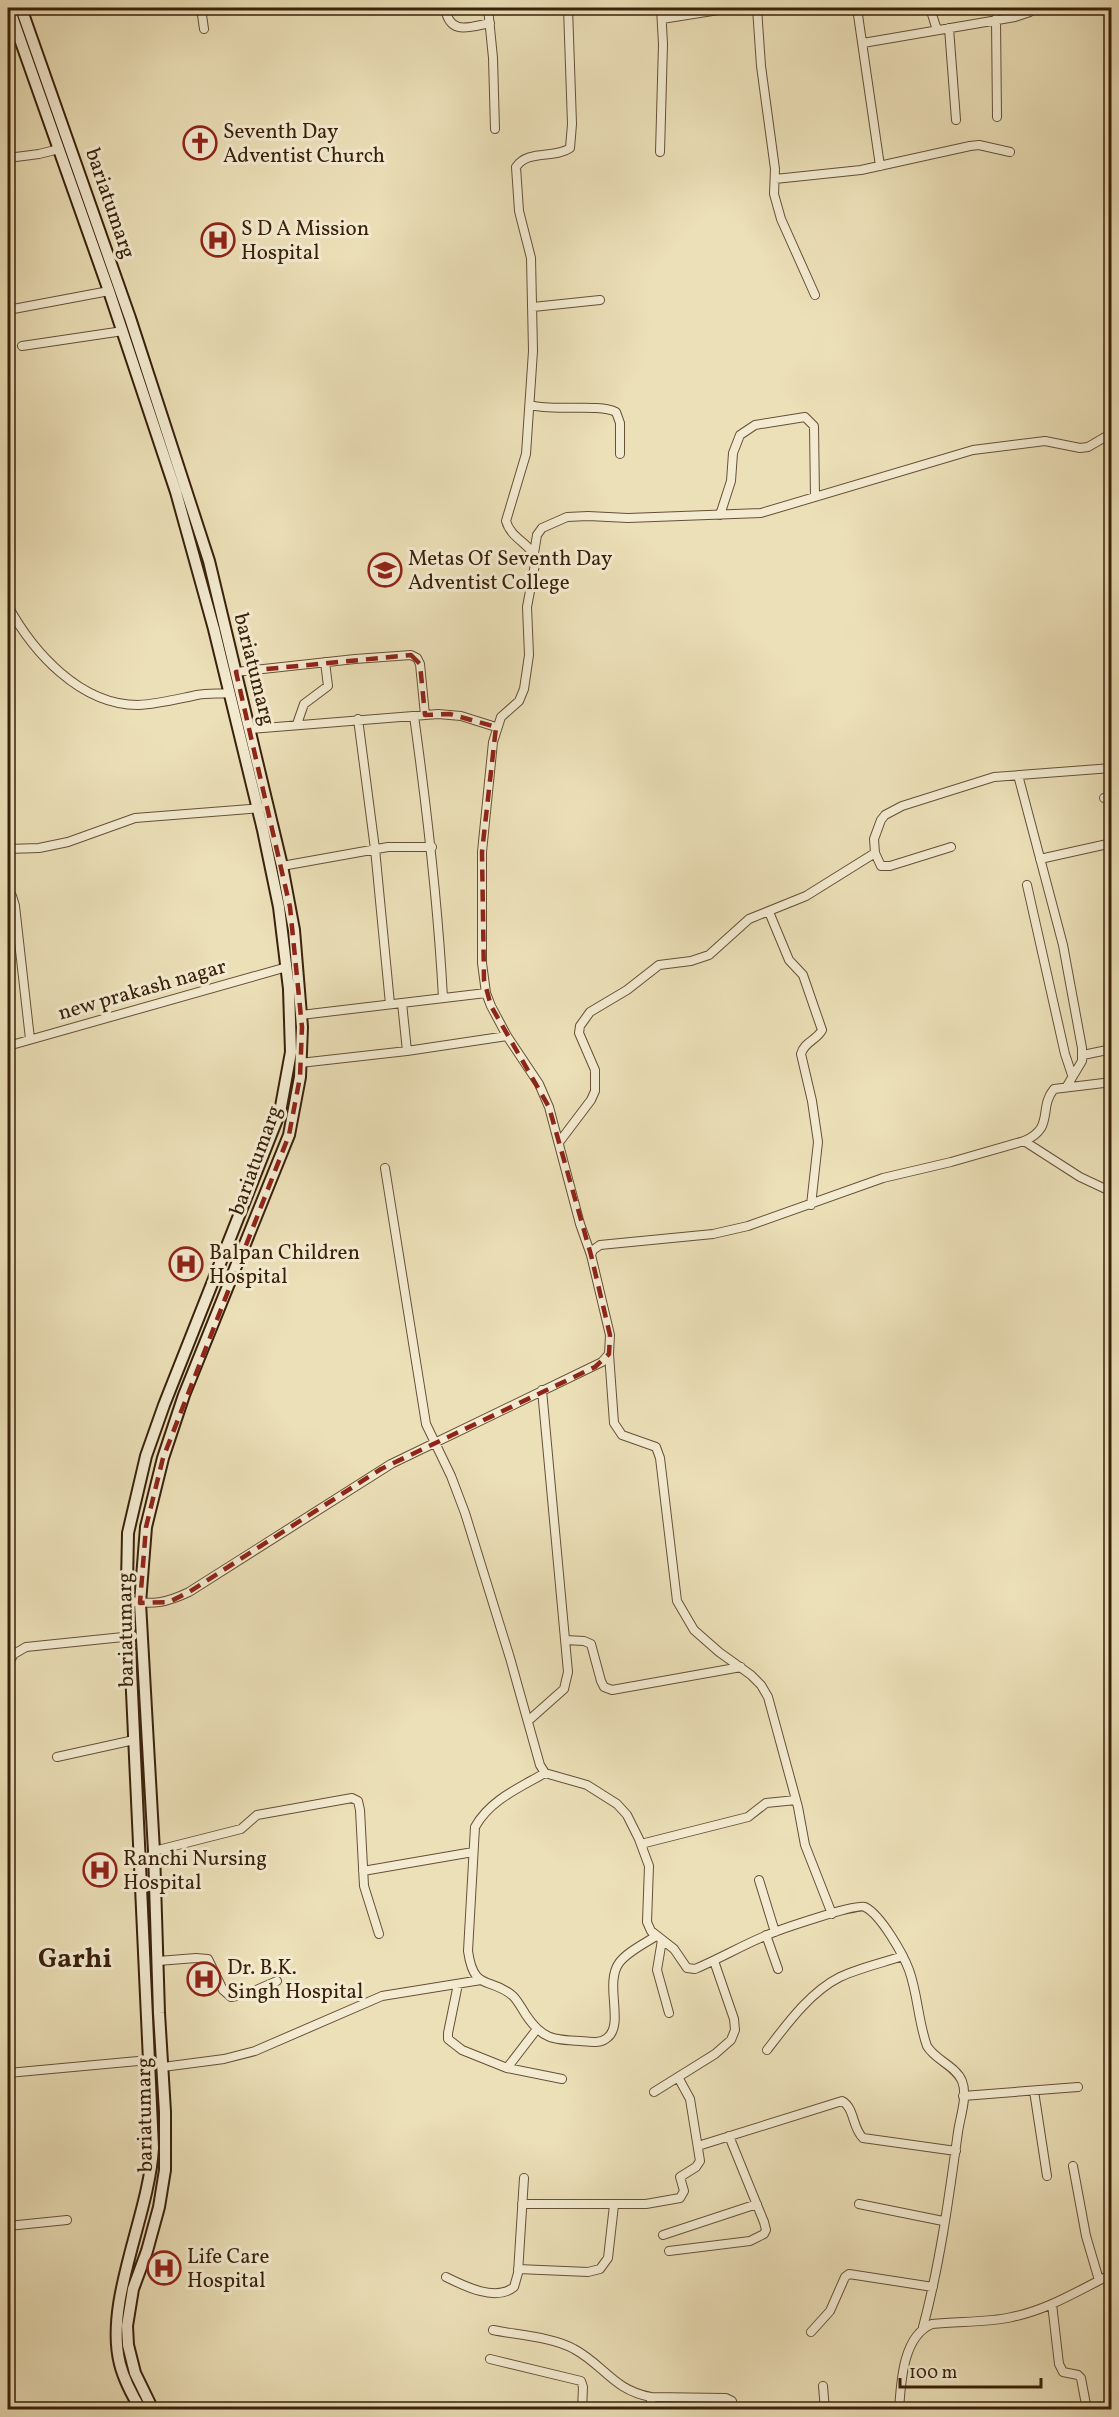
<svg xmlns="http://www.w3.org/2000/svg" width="1119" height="2417" font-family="Vollkorn,serif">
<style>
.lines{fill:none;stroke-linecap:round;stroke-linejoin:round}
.minor-casing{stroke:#665036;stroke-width:10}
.secondary-casing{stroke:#39200b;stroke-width:14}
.minor{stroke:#f3ebd1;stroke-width:8}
.secondary{stroke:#f3ebd1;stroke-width:10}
.marked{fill:none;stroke:#8f2418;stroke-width:4.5;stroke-dasharray:12 8;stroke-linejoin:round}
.labels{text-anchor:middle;stroke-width:6;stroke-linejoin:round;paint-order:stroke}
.poi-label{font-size:21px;fill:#39200b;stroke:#f3ebd1;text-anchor:start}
.street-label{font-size:21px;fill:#39200b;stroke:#f3ebd1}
.district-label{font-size:27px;font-weight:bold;fill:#39200b;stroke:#f3ebd1}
</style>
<rect width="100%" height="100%" fill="#ece0b8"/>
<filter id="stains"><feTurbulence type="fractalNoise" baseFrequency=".00333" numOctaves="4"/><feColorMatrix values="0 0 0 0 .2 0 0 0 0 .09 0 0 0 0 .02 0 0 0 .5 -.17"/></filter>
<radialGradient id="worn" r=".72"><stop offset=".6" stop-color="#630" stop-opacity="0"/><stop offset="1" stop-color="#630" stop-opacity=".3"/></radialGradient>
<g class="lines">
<g class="minor-casing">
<path id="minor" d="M201,8L204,29
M445,8C450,36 469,27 490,23
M488,8L493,58L495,129
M568,8L572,124L570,148C555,159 528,149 516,167L519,211L531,258L533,351L526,454L506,521C511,539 530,543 536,559L527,607L529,655L524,689L519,701L501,717L493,742L482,852V963L486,993L491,1006L507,1036L539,1084L549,1107L580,1224L591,1255
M757,8L761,66L775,169L774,194L781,219L815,295
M857,8L880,166
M930,8L937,30
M662,19L731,8
M996,19L997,117
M949,28L956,120
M863,43L1015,17L1030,12L1031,8
M660,152L663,44L661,8
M8,158L39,154L59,149
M775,179L861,170L970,146L979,145L1010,152
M533,307L600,300
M8,310L109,291
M22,346L123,331
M530,405C555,412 597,403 616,412L620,423V454
M720,515L731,481L733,453L740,435L755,425L805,417L814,426L815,497
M534,553L537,535L542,528L567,517L588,516L628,518L761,513L973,450L1045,441L1080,448L1088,447L1112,433
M8,606C33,652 80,705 138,705C158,704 177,699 197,695C208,693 219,694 230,693
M236,672L355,659L411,655L417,658L420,664L425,715
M414,716C427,810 438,903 443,998
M358,719L375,849L390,1004
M297,724L304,704L328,686L325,662
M250,729L438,714L461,716L496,727
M1018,775L1063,945L1082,1048V1061L1067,1086
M1104,798L1112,797
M8,849L39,848L68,842L135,818L261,808
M875,853L881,866H890L951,847
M1040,859L1112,843
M282,866L388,847H432
M1027,885L1065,1054L1072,1075
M8,892L12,896L15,906L30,1039
M769,912L789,960L803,975L822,1030C817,1040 804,1042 801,1054L812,1101L818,1142L811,1205
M402,1003L407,1051
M301,1015L486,993
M8,1046L287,967
M1083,1055L1112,1049
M300,1063L407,1051L507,1036
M560,1141L591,1100L595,1091V1070L579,1033L580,1026L590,1012L627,990L659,965L691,961L709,955L749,919L806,896L875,853L874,839L881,820L885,815L902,806L994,777L1112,768
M1024,1141L1080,1177L1112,1192
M385,1168L426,1424L451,1476L465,1513L510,1658L540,1765L545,1773L587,1785L617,1804L627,1815L639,1839L649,1866L647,1922L651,1931L674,1949L687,1968L695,1969C719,1959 741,1946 765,1936C778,1930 857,1903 865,1907C881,1915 903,1954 909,1970C918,1995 918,2021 927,2046C935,2060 956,2066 962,2081C968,2096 960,2117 958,2132C949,2197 940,2264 923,2327
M609,1354L614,1423L622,1435L656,1447L660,1458L677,1601L694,1630L719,1652L751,1675L761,1685L768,1697L798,1807L805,1845L832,1914
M128,1601C153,1605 166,1603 189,1592L391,1464L602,1362L609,1354L610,1335L591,1255L593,1250L600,1245L713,1234L748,1226L883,1178L951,1162L1024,1141C1055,1128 1038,1108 1054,1089L1112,1082
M565,1640L584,1641L591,1644L601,1681L604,1687L612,1690L741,1667
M8,1664L14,1654L26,1647L133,1636
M528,1721L564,1689L568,1672L542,1390
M57,1757L134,1740
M545,1773C519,1788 490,1800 475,1827L468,1951C474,1993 490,1976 513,1996C518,2001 522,2009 526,2015C542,2039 553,2040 581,2041C590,2042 600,2044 607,2038C625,2025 604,1984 619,1963C627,1952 644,1944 656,1936
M641,1844L748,1817L766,1803L796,1800
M154,1851L241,1829L257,1815L352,1798L358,1801L360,1810L364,1886L379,1934
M363,1871L473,1852
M759,1880L775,1932
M766,1935L778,1969
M662,1940L657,1970L669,2013
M158,1961L196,1958L208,1959L223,1990L231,1997L247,1994L277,1981
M458,1984L448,2033V2039L462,2050L507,2068L537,2029
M767,2050C787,2024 810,1992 840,1977C859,1968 882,1963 903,1956
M163,2067L224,2059L255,2051L382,1996L481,1980
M507,2068L562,2079
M8,2073L149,2060
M1034,2091L1047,2176
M654,2092L715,2054L731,2040L735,2030L734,2019L714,1961
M963,2096L1078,2087
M698,2146L842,2101C855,2108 852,2128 863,2138L956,2151
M1073,2166L1086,2236L1099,2280
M522,2204H646L680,2198L684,2191L680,2177L696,2167L700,2161L690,2099L678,2077
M859,2204L943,2221
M8,2226L67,2220
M663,2235L757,2204
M669,2251L750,2241L764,2234L766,2230L764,2222L729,2136
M518,2269L588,2272L600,2269L608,2258L614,2205
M446,2277C464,2286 496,2302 514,2287L518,2273L524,2178
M1052,2304L1059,2364L1063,2372L1078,2375L1081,2378L1087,2410
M493,2330C517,2335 553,2337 574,2349C604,2365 613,2390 651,2397L726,2398L732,2401L734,2410
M811,2332L830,2311L845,2277L849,2274L933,2287
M490,2359L581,2381L583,2387L582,2410
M823,2386L825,2410
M651,2397V2410
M899,2410C901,2381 903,2336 932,2324C959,2321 986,2323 1012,2317C1048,2310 1079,2290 1112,2274"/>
</g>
<g class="secondary-casing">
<path id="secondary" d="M9,8L109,291L176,492L214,629L263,830L279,907L289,989L291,1052L280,1112L164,1405L146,1456L128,1533L127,1583L153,2148C149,2216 104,2301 120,2364C124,2380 132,2395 141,2410
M21,8L130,318L209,561L282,866L294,930L302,1027L300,1077L289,1135L184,1395L163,1458L146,1527L140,1603L154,1851L159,2013L165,2112V2170L159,2207L147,2251L133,2289L127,2326L128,2345L135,2373L153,2410"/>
</g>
<use href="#minor" class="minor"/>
<use href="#secondary" class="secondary"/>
</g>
<path class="marked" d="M411,655L420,664L425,715L450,714L496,727L482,852L484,980L491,1006L549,1107L591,1255L610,1335L609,1354L595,1367L381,1469L189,1592L169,1602L140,1603L146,1527L163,1458L289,1135L300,1077L302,1027L290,907L236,672Z"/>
<defs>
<g id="church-ring" transform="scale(1.725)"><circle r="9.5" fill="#f3ebd1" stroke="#8f2418" stroke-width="1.5"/><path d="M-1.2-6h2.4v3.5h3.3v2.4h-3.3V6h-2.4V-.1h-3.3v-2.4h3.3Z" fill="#8f2418"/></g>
<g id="hospital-ring" transform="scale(1.725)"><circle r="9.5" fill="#f3ebd1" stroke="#8f2418" stroke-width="1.5"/><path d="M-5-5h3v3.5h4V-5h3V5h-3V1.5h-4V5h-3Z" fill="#8f2418"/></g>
<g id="university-ring" transform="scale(1.725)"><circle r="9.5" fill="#f3ebd1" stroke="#8f2418" stroke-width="1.5"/><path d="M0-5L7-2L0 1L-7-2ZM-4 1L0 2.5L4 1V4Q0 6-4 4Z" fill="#8f2418"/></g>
</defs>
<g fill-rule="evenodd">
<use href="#church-ring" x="200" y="143"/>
<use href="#hospital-ring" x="218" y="240"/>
<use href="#university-ring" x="385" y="570"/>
<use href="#hospital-ring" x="186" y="1264"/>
<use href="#hospital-ring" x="100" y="1870"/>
<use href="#hospital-ring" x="204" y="1979"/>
<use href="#hospital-ring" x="164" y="2268"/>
</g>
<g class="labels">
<g class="poi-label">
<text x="223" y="138">Seventh Day<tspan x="223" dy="24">Adventist Church</tspan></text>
<text x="241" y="235">S D A Mission<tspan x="241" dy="24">Hospital</tspan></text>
<text x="408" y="565">Metas Of Seventh Day<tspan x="408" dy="24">Adventist College</tspan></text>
<text x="209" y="1259">Balpan Children<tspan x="209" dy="24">Hospital</tspan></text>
<text x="123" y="1865">Ranchi Nursing<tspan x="123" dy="24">Hospital</tspan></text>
<text x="227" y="1974">Dr. B.K.<tspan x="227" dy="24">Singh Hospital</tspan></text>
<text x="187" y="2263">Life Care<tspan x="187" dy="24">Hospital</tspan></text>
</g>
<g class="street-label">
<text transform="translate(111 203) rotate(71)" y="7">bariatumarg</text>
<text transform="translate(255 669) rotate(76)" y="7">bariatumarg</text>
<text transform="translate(142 989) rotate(-16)" y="7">new prakash nagar</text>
<text transform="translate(255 1160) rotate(-70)" y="7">bariatumarg</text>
<text transform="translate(125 1630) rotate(-91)" y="7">bariatumarg</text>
<text transform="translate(144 2115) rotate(-91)" y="7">bariatumarg</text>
</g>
<g class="district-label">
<text x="75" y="1967">Garhi</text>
</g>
</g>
<rect width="1119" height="2417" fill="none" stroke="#ece0b8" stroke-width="30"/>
<rect x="9" y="9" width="1101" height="2399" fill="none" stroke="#39200b" stroke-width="3"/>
<rect x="15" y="15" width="1089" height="2387" fill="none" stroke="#39200b" stroke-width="1.5"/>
<path d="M900 2378v9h141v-9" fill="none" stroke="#39200b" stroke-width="3"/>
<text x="909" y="2378" font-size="18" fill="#39200b" stroke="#f3ebd1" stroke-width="4.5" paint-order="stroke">100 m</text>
<rect width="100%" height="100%" filter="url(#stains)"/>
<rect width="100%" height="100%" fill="url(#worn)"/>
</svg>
